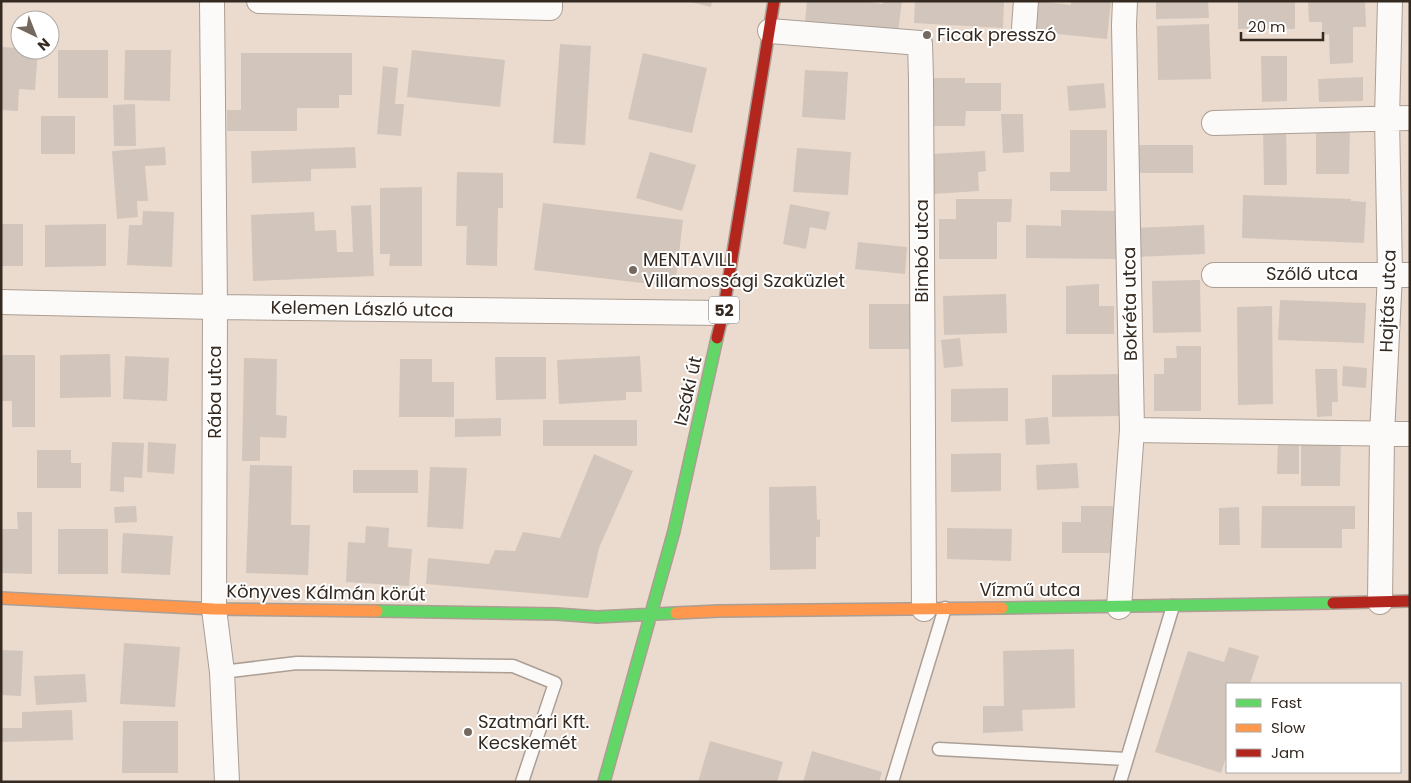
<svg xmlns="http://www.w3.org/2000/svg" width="1411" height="783" font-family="Poppins,sans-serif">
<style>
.building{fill:#d2c5bb}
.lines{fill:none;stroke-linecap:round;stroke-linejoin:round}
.lane-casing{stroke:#ab9e94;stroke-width:15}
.street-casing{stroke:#ab9e94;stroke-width:26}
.fast-casing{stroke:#ab9e94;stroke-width:14}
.slow-casing{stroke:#ab9e94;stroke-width:14}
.jam-casing{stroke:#ab9e94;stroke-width:14}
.lane{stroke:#fcfaf8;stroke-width:12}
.street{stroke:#fcfaf8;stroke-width:24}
.fast{stroke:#63d668;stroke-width:11}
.slow{stroke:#ff974d;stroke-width:11}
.jam{stroke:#b3261e;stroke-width:11}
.poi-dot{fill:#75685e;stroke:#fff;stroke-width:2}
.labels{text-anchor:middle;stroke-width:4;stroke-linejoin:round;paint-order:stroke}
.shield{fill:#fff;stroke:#726a64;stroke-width:1}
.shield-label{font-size:16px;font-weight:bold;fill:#352a21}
.poi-label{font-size:18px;fill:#352a21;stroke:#fff;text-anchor:start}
.street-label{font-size:18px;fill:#352a21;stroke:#fff}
</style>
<rect width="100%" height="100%" fill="#ebdbce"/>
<path class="building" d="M687,1H712L711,7Z
M807,1H862L883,4V1H902L898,32L805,22Z
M915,1H1004L1003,28L914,23Z
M1037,1L1071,5V1H1111L1107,39L1029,31Z
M1156,1H1208L1209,18L1156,19Z
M1238,1H1295V29H1238Z
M1308,1H1365L1366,27H1353V63L1330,64L1329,34L1322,35V22H1309Z
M1209,24L1211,79L1158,80L1157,26Z
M560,44L591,46L585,145L553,143Z
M1,47L20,48V50H38L35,90L19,89L18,111L1,110Z
M58,50H108V98H58Z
M125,50H171L170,101L124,100Z
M412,50L505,60L500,107L407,97Z
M241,53H352V95H339V108H297V131H227V110H241Z
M643,53L707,68L692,133L628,119Z
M1261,56H1287V101L1262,102Z
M383,66L398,68L395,104H404L401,136L377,134Z
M805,70L848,72L845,120L802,117Z
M1363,77V101L1319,102L1318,79Z
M930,78H965V83H1001V111H966L965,126H930Z
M1104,83L1106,108L1069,111L1067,86Z
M135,104L136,146H114L113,105Z
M1001,114H1023L1024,152L1003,153Z
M41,116H75V154H41Z
M1263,125H1286L1287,185H1264Z
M1316,125H1350L1349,174H1316Z
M1070,130H1107V191H1050V172H1070Z
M1132,145H1193V173H1132Z
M165,147L166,165L145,166L148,201H137L138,217L117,219L112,151Z
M355,147L356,168L311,169V181L252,183L251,151Z
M797,148L851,152L848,195L793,192Z
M985,151L986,171L978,172L979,191L932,194L930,154Z
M650,152L696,165L682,211L636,198Z
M457,172L503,173V208H498L497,266L466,265L467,226H456Z
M422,187V266H389L390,254H380V188Z
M1243,195L1351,199V201L1366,202L1364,243L1242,238Z
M956,199H1012L1011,222H997V259H939V219H956Z
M543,203L683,220L675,287L534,270Z
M790,204L830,212L826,230L810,227L806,249L783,244Z
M371,205L374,276L253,281L251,215L314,212L315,231L336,230L337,252H353L351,206Z
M1061,210L1116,211V259L1026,258V225L1061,226Z
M143,211L174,212L172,267L127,265L129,225H142Z
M1,224H23V266H1Z
M106,224V266L45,267V225Z
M1204,225L1205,254L1136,257L1135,228Z
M858,242L907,247L905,274L855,269Z
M1200,280L1201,332L1153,333L1152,281Z
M1099,284V306H1114V334H1066V286Z
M1006,294L1007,333L944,335L943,296Z
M1280,300L1366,303L1364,343L1278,340Z
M869,304H910V349H869Z
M1272,306L1273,404L1238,405L1237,307Z
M960,338L963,366L944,368L941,340Z
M1176,346H1201V411H1154V374H1164V358H1177Z
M110,354L111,397L60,398V355Z
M1,355H35V427H12V401H1Z
M125,356L169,358L167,401L123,399Z
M640,356L642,392H626V400L559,404L557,360Z
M495,357H546V399L496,400Z
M244,358L277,359L276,415L287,416L286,438L260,437V461H242Z
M400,359H432V382H454V417H399Z
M1343,366L1367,368L1366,388L1342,386Z
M1315,369H1337L1338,402H1332V416L1317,417Z
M1123,374V416L1052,417V375Z
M1008,388V421L951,422V389Z
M1048,417L1050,444L1026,445L1025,419Z
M501,418V436L455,437V419Z
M543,420H637V446H543Z
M1278,436H1299V474H1277Z
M1301,438H1341L1340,486H1301Z
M112,442L144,443L142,478L124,477V492L110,491Z
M148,442L176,444L174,474L147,472Z
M37,450H71V463H81V488H37Z
M1001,453V491L951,492V454Z
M594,454L633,471L599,548L588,598L426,584L428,558L489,564L495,550L515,551L523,532L560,538Z
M1077,463L1079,488L1037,490L1036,465Z
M250,465L292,466L291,525H310L308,575L246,573Z
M430,467L467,468L463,529L427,527Z
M353,470H418V493H353Z
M816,486L817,520L820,519V537H816V569L770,570L769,487Z
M136,506L137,522L115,523L114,507Z
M1081,506H1113V553H1062V522H1081Z
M1262,506H1355V529H1342V548H1261Z
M1239,507L1240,545H1219V508Z
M17,512H32V574L1,573V529H18Z
M366,526L389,528L388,547L412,549L409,586L346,582L348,542L365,543Z
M947,528L1012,529L1011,561L947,559Z
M58,529H108V574H58Z
M123,533L173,536L170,575L121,573Z
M124,643L180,647L175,707L120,704Z
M1229,647L1259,656L1250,684H1227V754L1221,773L1155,752L1188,651L1224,662Z
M1074,649L1075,708L1022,710L1023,731L983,733V706H1004L1003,651Z
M1,650L23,651L21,696L1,695Z
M85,674L87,702L36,705L34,676Z
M72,710L73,740L1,742V728H22V712Z
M123,721H178V773H122Z
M710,741L783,762L777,782H698Z
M812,751L882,772L879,782H803Z"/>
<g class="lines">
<g class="lane-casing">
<path id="lane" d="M222,672L297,663L513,666L555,683L522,782
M939,749L1126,759
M892,782L945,608
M1120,782L1173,606"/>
</g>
<g class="street-casing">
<path id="street" d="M212,1L215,307L214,609L222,672L227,782
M259,1L550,8V1
M1024,28L1026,1
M770,31L920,43L921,79L924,609
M1214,123L1410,118
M1214,275H1410
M1,302L215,307L723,313
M1132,430L1410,434
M1380,602L1382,434L1390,274L1387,118L1390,1
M1119,607L1132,430L1124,25L1125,1"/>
</g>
<g class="fast-casing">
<path id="fast" d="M1002,608L1333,603
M377,611L557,614L597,617L676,613
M604,782L674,531L717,338"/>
</g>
<g class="slow-casing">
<path id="slow" d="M1,598L214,609L377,611
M676,613L719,611L1002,608"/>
</g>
<g class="jam-casing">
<path id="jam" d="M717,338L723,313L774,1
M1333,603L1410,601"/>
</g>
<use href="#lane" class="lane"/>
<use href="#street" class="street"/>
<use href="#fast" class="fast"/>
<use href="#slow" class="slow"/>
<use href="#jam" class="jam"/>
</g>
<g class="poi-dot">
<circle cx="927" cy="35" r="5"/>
<circle cx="633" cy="270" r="5"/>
<circle cx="468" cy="732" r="5"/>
</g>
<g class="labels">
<rect class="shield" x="709" y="296.5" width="30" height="27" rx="4"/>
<g class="shield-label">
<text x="724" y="316">52</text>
</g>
<g class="poi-label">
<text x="937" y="41">Ficak presszó</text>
<text x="643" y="266">MENTAVILL<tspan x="643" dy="21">Villamossági Szaküzlet</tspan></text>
<text x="478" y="728">Szatmári Kft.<tspan x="478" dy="21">Kecskemét</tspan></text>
</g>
<g class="street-label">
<text transform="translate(922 251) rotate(-90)" y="6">Bimbó utca</text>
<text x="1312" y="280">Szőlő utca</text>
<text transform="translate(1388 301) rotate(-88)" y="6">Hajtás utca</text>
<text transform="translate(1130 304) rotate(-91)" y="6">Bokréta utca</text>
<text transform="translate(362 309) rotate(1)" y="6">Kelemen László utca</text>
<text transform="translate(688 391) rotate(-77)" y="6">Izsáki út</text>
<text transform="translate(215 392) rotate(-90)" y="6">Rába utca</text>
<text x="1030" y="596">Vízmű utca</text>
<text transform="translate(326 593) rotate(1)" y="6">Könyves Kálmán körút</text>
</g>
</g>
<rect width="1411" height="783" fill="none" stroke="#352a21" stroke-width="5"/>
<rect x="1226" y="683" width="175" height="90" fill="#ffffff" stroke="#aeaaa6"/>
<rect x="1236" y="699" width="25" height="8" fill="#63d668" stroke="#aeaaa6"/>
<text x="1271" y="708" font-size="15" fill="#352a21">Fast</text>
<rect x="1236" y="724" width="25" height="8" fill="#ff974d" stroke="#aeaaa6"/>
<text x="1271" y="733" font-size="15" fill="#352a21">Slow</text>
<rect x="1236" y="749" width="25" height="8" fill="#b3261e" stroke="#aeaaa6"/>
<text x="1271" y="758" font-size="15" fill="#352a21">Jam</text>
<g transform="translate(35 35) rotate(137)"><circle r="24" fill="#ffffff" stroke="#aeaaa6"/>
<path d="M0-4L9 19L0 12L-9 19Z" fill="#75685e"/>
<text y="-8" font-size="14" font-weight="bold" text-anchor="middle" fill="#352a21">N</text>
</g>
<path d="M1241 32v8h82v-8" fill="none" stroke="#352a21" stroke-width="2.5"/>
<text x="1248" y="32" font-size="15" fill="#352a21" stroke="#ffffff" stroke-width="4" paint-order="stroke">20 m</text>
</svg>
